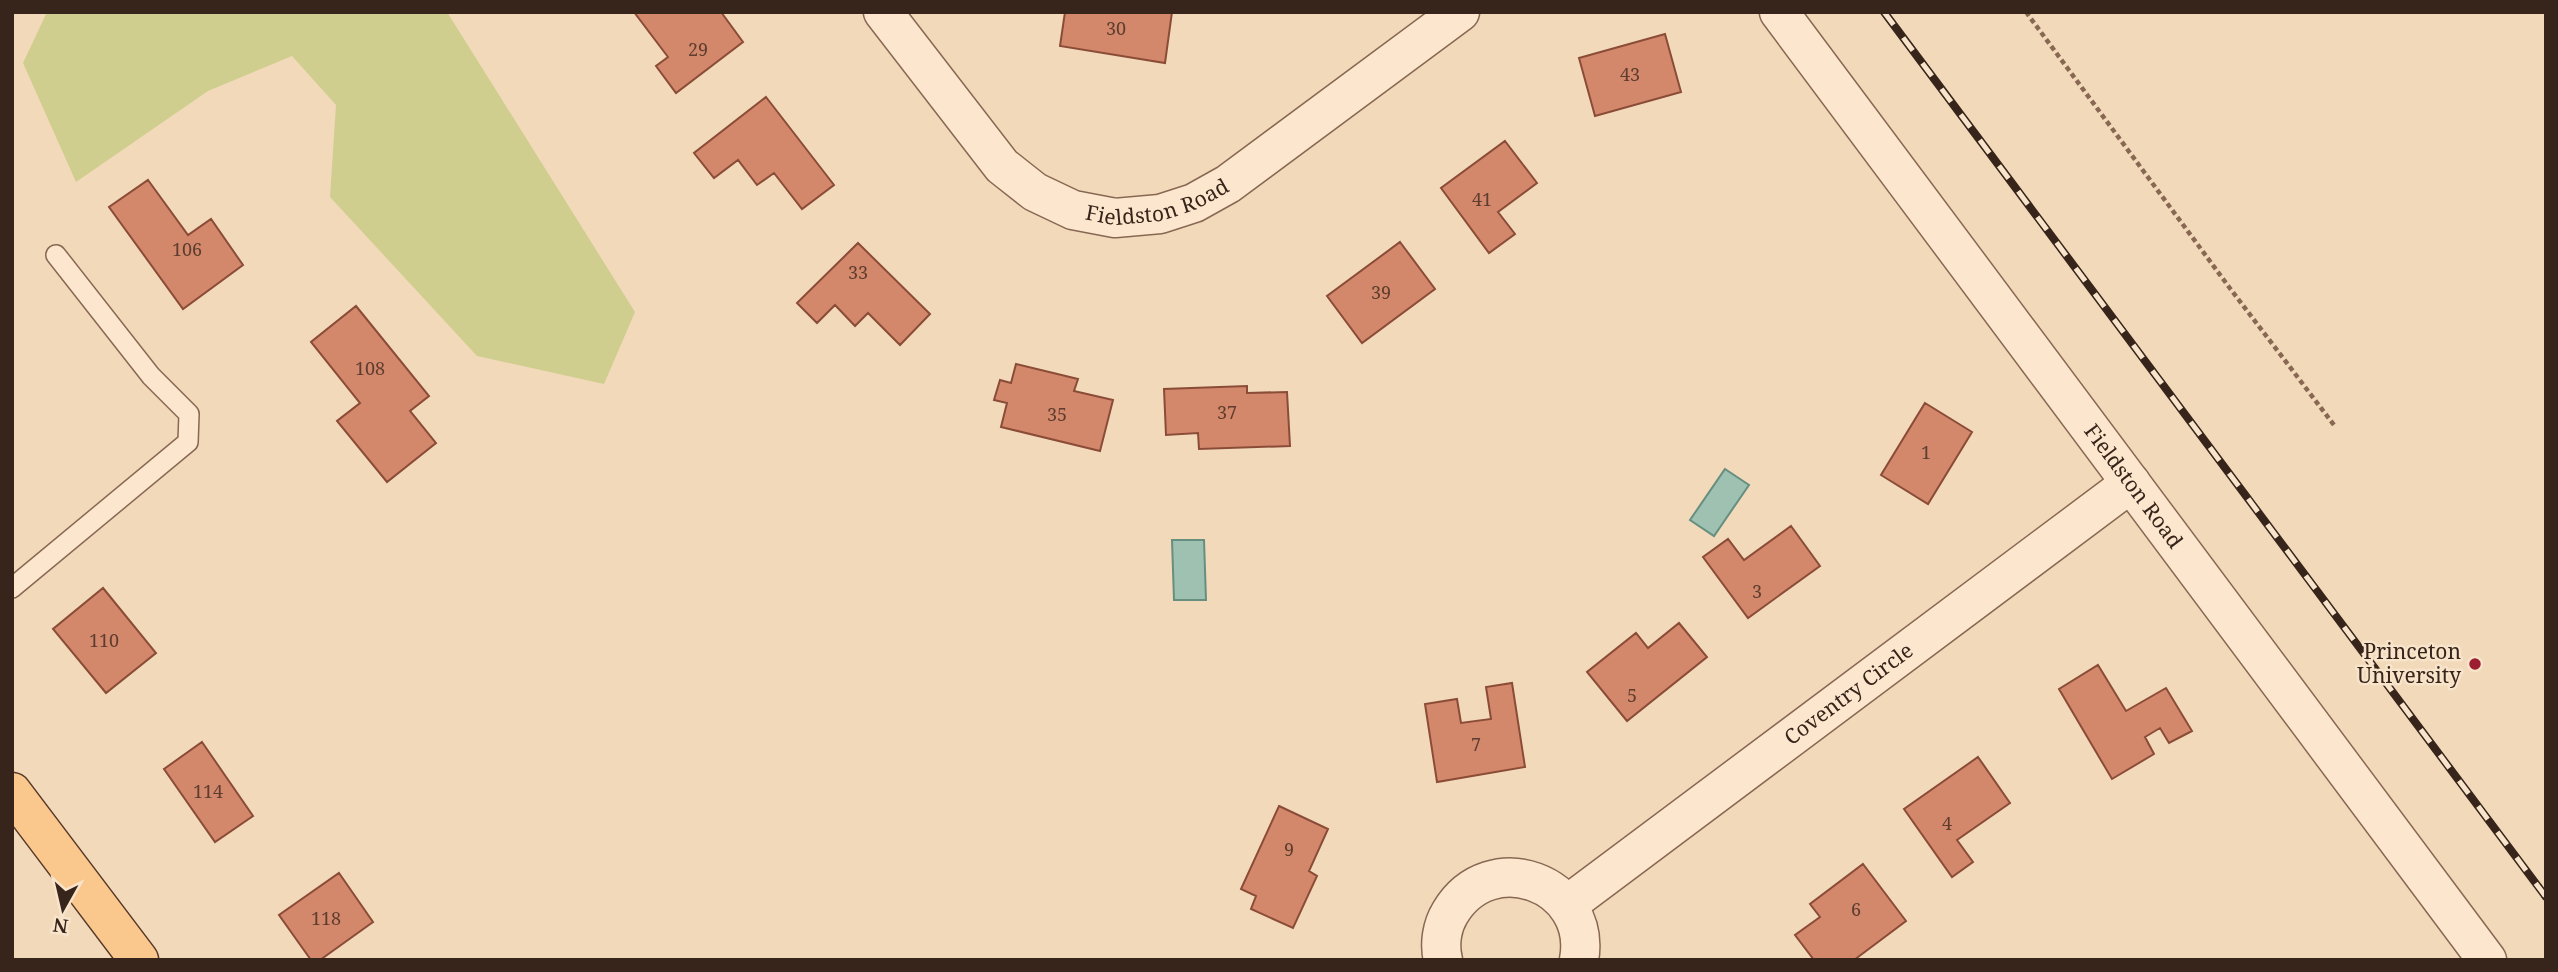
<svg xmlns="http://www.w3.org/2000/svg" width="2558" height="972" font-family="'Noto Serif',serif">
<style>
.green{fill:#d0ce8e}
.water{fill:#9fc1b2;stroke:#668f7f;stroke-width:2}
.building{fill:#d3886c;stroke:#8b4c37;stroke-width:2}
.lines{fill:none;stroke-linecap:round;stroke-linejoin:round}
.lane-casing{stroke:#896853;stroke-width:22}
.street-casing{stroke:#896853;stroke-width:41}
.primary-casing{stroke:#563728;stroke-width:41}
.path{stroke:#896853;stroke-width:4.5;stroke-dasharray:5 3.5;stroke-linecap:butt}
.lane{stroke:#fce7ce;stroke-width:19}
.street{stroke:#fce7ce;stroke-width:38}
.primary{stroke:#fac88d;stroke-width:38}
.rail-casing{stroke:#37241a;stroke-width:8}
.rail{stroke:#f8e4ca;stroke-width:5;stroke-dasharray:16;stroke-linecap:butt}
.poi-dot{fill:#9d1e31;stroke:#f8e4ca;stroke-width:2.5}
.labels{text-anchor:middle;stroke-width:5;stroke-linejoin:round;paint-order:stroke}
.number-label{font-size:18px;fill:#5e3d2e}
.street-label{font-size:21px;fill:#37241a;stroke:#f8e4ca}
.poi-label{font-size:21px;fill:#37241a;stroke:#f8e4ca;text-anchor:end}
</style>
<rect width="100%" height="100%" fill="#f1d9ba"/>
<path class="green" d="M47,12H447L635,312L604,384L477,356L330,197L336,105L292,56L208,91L76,182L23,63Z"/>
<path class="water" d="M1725,469L1749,485L1714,536L1690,520Z
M1172,540H1204L1206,600H1174Z"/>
<path class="building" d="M634,12H721L743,42L676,93L656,66L668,57Z
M1065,12H1172L1165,63L1060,46Z
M1665,34L1681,92L1595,116L1579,58Z
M766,97L834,185L802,209L774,173L757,185L738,160L714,178L694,153Z
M1505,141L1537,183L1498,212L1515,234L1489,253L1441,188Z
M148,180L188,235L211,219L243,265L183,309L109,207Z
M1400,242L1435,289L1362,343L1327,296Z
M858,243L930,314L900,345L868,313L855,326L835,305L817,323L797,303Z
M356,306L429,396L410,411L436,443L387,482L337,421L360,403L311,342Z
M1016,364L1078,379L1074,391L1113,400L1100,451L1001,427L1007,403L994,400L1000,380L1011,383Z
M1247,386V393L1287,392L1290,446L1199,449L1198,433L1166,435L1164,389Z
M1925,403L1972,432L1928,504L1881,475Z
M1791,526L1820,566L1748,618L1703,557L1728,539L1744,560Z
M103,588L156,653L106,693L53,629Z
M1679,623L1707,657L1627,721L1587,672L1636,633L1648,648Z
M2098,665L2126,711L2166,688L2192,731L2169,743L2160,728L2145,737L2154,754L2112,779L2059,689Z
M1512,683L1525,767L1437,782L1425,704L1457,699L1461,723L1491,719L1486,687Z
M202,742L253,816L215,842L164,769Z
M1978,757L2010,803L1957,840L1973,862L1952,877L1904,809Z
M1279,806L1328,829L1309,871L1317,876L1293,928L1251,909L1256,896L1241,889Z
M1863,864L1906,921L1854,960H1814L1795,935L1820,917L1810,904Z
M339,873L373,922L320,960H311L279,915Z"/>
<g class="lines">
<g class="lane-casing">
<path id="lane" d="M12,588L188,442L189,414L151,376L56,255"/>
</g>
<g class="street-casing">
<g id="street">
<path id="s1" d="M883,12L1002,166L1035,192L1073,210L1115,218L1160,214L1194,203L1228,184L1460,12"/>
<path id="s2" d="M1779,12L2487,960"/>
<path id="s3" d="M1567,905L2131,483"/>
<path d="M1443,960C1439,944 1442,926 1450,913C1490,845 1593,883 1579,960"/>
</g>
</g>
<g class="primary-casing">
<path id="primary" d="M12,792L139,960"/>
</g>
<path class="path" d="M2026,12L2229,287L2334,425"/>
<use href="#lane" class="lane"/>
<use href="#street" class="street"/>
<use href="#primary" class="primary"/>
<g class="rail-casing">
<path id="rail" d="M1884,12L2546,897"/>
</g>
<use href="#rail" class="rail"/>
</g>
<circle class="poi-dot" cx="2475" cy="664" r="7"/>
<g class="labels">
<g class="number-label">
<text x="1116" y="35">30</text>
<text x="698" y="56">29</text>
<text x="1630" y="81">43</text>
<text x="1482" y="206">41</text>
<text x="187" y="256">106</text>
<text x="858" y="279">33</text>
<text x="1381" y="299">39</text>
<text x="370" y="375">108</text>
<text x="1227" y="419">37</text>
<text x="1057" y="421">35</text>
<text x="1926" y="459">1</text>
<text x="1757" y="598">3</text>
<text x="104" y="647">110</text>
<text x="1632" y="702">5</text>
<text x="1476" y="751">7</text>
<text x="208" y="798">114</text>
<text x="1947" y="830">4</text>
<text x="1289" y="856">9</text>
<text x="1856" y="916">6</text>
<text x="326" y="925">118</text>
</g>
<g class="street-label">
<text dy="7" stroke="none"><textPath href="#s1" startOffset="366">Fieldston Road</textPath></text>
<text dy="7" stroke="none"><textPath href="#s2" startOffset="592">Fieldston Road</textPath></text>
<text dy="7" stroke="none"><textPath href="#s3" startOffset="352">Coventry Circle</textPath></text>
</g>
<g class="poi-label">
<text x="2461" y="659">Princeton<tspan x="2461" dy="24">University</tspan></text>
</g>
</g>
<rect width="2558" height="972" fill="none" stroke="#37241a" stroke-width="28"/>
<g transform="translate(63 909) rotate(188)" stroke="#f8e4ca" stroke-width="5" paint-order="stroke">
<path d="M0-5L12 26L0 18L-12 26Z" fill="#37241a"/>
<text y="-10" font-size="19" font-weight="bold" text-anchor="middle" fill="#37241a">N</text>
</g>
</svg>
